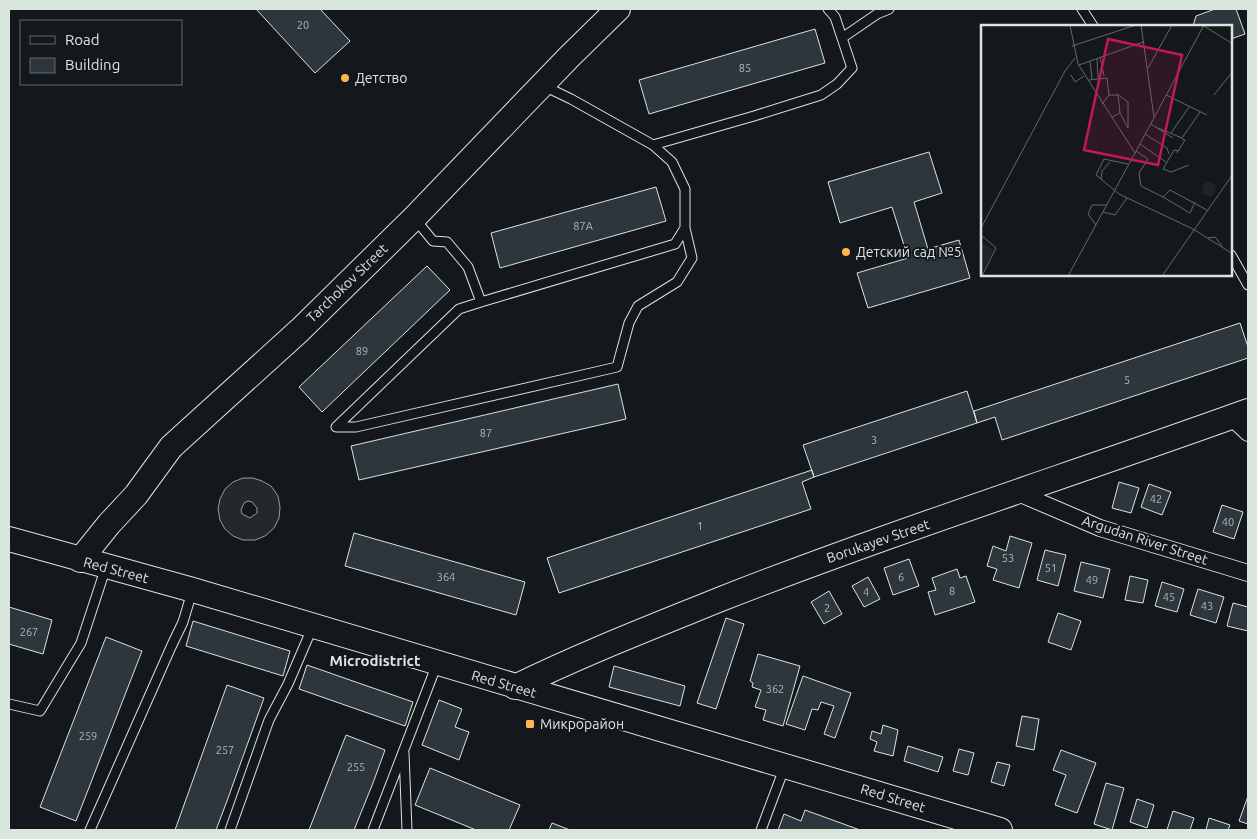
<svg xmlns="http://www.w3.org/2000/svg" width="1257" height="839" font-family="Ubuntu,sans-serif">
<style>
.parking{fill:#24282b;stroke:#939e99;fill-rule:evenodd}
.building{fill:#2c363c;stroke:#d8e6dc}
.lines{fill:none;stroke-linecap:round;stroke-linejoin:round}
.lane-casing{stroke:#d8e6dc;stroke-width:11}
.street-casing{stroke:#d8e6dc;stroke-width:18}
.secondary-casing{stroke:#d8e6dc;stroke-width:26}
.lane{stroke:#14181c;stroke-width:9}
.street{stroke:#14181c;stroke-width:16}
.secondary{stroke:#14181c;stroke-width:24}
.poi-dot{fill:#ffb74d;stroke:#14181c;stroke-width:2}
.labels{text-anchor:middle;stroke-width:4;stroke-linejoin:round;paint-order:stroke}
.number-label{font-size:11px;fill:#adbab4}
.poi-label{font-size:14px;fill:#d8e6dc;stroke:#14181c;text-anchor:start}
.street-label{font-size:14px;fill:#d8e6dc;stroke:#14181c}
.neighbourhood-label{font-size:15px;font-weight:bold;fill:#d8e6dc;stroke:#14181c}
.inset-road{fill:none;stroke:#626a69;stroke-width:1}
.view{fill:#c2185b;fill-opacity:0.15;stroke:#c2185b;stroke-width:2.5}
.inset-edge{fill:none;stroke:#d8e6dc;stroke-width:2.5}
</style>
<rect width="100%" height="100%" fill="#14181c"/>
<path class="parking" d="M243,478H253L262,481L271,486L278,496L280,507L279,518L274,528L265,536L255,540H243L233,536L225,529L220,520L218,509L220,499L225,489L233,482ZM248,501L252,502L257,508V513L250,518L242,514L241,510L244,503Z"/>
<path class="building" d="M256,9H320L350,41L315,73Z
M1215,9H1236L1245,34L1231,39V26H1193L1196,16Z
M815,29L825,63L649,114L639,80Z
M929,152L942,193L914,202L928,249L959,240L970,278L868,308L857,273L908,258L892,207L840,223L828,182Z
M656,187L666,221L500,268L491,233Z
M427,266L450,290L322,412L299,387Z
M1240,323L1248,347V358L1002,440L995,417L977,423L974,411Z
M618,384L626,419L359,480L351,446Z
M967,391L977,423L814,477L803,445Z
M812,470L814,477L802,482L811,509L559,593L547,558Z
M1119,482L1139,488L1131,513L1112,508Z
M1149,484L1171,492L1162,515L1141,507Z
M1222,505L1243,512L1234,539L1213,532Z
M354,533L525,582L516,615L345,566Z
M1010,536L1032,543L1019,588L993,580L997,569L987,566L993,546L1006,551Z
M1045,550L1066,555L1058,586L1037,580Z
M909,559L919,586L893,595L884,568Z
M1081,562L1110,569L1103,598L1074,591Z
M957,569L960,578L966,576L975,602L935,615L928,592L936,590L932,578Z
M1130,576L1148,580L1143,603L1125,600Z
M868,577L880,599L864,607L852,586Z
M1162,582L1184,589L1177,612L1155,606Z
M1198,589L1224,597L1216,623L1190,615Z
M829,591L842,614L824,624L811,602Z
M1233,603L1248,607V631L1227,626Z
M9,607L52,620L43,654L9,644Z
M1058,613L1081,621L1071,650L1048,642Z
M726,618L744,624L716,709L697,703Z
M193,621L290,651L283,676L186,646Z
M106,637L142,651L76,821L40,807Z
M758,654L800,666L783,726L763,720L766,710L755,707L761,690L752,687L753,683L750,681Z
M307,665L413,702L405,726L299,689Z
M614,666L685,686L680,706L609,687Z
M803,676L851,693L835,738L824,734L834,706L821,702L818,710L812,709L805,730L786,724Z
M227,685L264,698L227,801L216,830H175Z
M439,700L462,709L455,727L469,732L459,760L422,745Z
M1022,716L1039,719L1034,750L1016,746Z
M883,725L898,730L893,756L874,751L877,742L870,739L872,731L881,734Z
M346,735L385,750L373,783L354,830H309Z
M908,746L943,757L938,772L904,761Z
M959,749L974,753L968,775L953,771Z
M1061,750L1096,763L1077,813L1055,805L1066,775L1053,770Z
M997,762L1010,765L1004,786L991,782Z
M430,768L520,805L509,830H476L415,805Z
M1106,783L1124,788L1112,830L1094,824Z
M1248,796V824L1239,821Z
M1137,799L1154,805L1147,828L1130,822Z
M805,810L860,830H778L784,814L801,821Z
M1173,811L1194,818L1190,830H1167Z
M1209,818L1230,825L1228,830H1206Z
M552,823L570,830H549Z"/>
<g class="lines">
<g class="lane-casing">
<path id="lane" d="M1082,9L1093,26
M842,38L877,14L889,9
M544,86L571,99L653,145L754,116L821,95L837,84L852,68L835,17L828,9
M415,219L433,241L447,242L468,267L481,302L459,309L336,427H356L617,367L629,323L638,306L677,282L692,258L685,228
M1231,255L1248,285
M481,302L675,244L685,228V189L672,162L653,145
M9,704L40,711L81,643L106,567
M404,753L407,830
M90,830L171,647L183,622L192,592
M230,830L269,720L288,684L313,626
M373,830L437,664
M761,830L785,766"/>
</g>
<g class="street-casing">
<path id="street" d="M1231,417L1248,433
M1016,492L1100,528L1248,573"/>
</g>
<g class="secondary-casing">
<path id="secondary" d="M9,539L193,590L1000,830
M80,560L109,524L136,495L171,447L300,330L414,218L569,57L618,9
M515,687C582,654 652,627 721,599C895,531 1073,474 1248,411"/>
</g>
<use href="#lane" class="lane"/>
<use href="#street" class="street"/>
<use href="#secondary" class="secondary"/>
</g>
<g class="poi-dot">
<circle cx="345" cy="78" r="5"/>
<circle cx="846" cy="252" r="5"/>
<rect x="525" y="719" width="10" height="10" rx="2.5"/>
</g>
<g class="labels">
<g class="number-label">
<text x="303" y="29">20</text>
<text x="745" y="72">85</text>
<text x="583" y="230">87А</text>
<text x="362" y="355">89</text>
<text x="1127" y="384">5</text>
<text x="486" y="437">87</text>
<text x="874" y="444">3</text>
<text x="1156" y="503">42</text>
<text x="1228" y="526">40</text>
<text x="700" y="530">1</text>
<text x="1008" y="562">53</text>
<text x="1051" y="572">51</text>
<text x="446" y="581">364</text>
<text x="901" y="581">6</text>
<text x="1092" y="584">49</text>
<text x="952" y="595">8</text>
<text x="866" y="596">4</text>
<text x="1169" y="601">45</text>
<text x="1207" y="610">43</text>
<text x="827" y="612">2</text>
<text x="29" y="636">267</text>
<text x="775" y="693">362</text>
<text x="88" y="740">259</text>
<text x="225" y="754">257</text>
<text x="356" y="771">255</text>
</g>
<g class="poi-label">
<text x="355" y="83">Детство</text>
<text x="856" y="257">Детский сад №5</text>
<text x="540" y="729">Микрорайон</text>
</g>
<g class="street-label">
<text transform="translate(347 283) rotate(-44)" y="5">Tarchokov Street</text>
<text transform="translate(1145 540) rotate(18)" y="5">Argudan River Street</text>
<text transform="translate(878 541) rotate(-19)" y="5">Borukayev Street</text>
<text transform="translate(116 570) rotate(15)" y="5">Red Street</text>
<text transform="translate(504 684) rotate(16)" y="5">Red Street</text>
<text transform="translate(893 798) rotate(17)" y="5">Red Street</text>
</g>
<g class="neighbourhood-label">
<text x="375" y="666">Microdistrict</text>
</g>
</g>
<g transform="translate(981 25)">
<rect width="251" height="251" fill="#14181c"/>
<path d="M221 164a7 7 0 1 1 14 0a7 7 0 1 1-14 0ZM0,217L13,225L0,250Z" fill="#202428"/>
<path class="inset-road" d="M160,0L173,92M223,1L252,19M91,21L155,0M119,32L123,51M116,33L117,53M109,36L111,54M98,40L162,17M167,43L191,0M90,50L94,57L103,51M108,55L126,53L128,70L121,79M128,70H137L139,88M185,70L226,90M233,70L252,46M131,92L139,88L147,103V77L136,69M170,99L192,113M177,103L201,113L219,87M190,108L208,82M164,109L186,123L188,129M159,119L185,137M155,126L167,134L158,148L160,161L182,172L189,165L226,185M197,126L193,125L182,144L190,147L208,140M154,128L223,0M196,128L204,115L201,114M147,139L123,134L115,150L138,169L212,204L252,229M120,154L121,146L129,137M182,172L209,188L214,177M122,187L134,190L146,173M115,200L107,189L111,180H126M0,203L84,46L94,33M0,210L15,223L1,251M227,213L234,212L241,221M87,251L154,128L97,39L89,0M181,251L252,149"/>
<path class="view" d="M127,14L201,30L177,140L103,125Z"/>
<rect width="251" height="251" class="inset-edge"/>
</g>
<rect width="1257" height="839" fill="none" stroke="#d8e6dc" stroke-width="20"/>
<rect x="20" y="20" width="162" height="65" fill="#14181c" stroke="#626a69"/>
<rect x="30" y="36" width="25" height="8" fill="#14181c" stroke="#626a69"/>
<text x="65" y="45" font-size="15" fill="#d8e6dc">Road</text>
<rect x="30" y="58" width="25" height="15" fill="#2c363c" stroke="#626a69"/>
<text x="65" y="70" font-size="15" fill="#d8e6dc">Building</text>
</svg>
